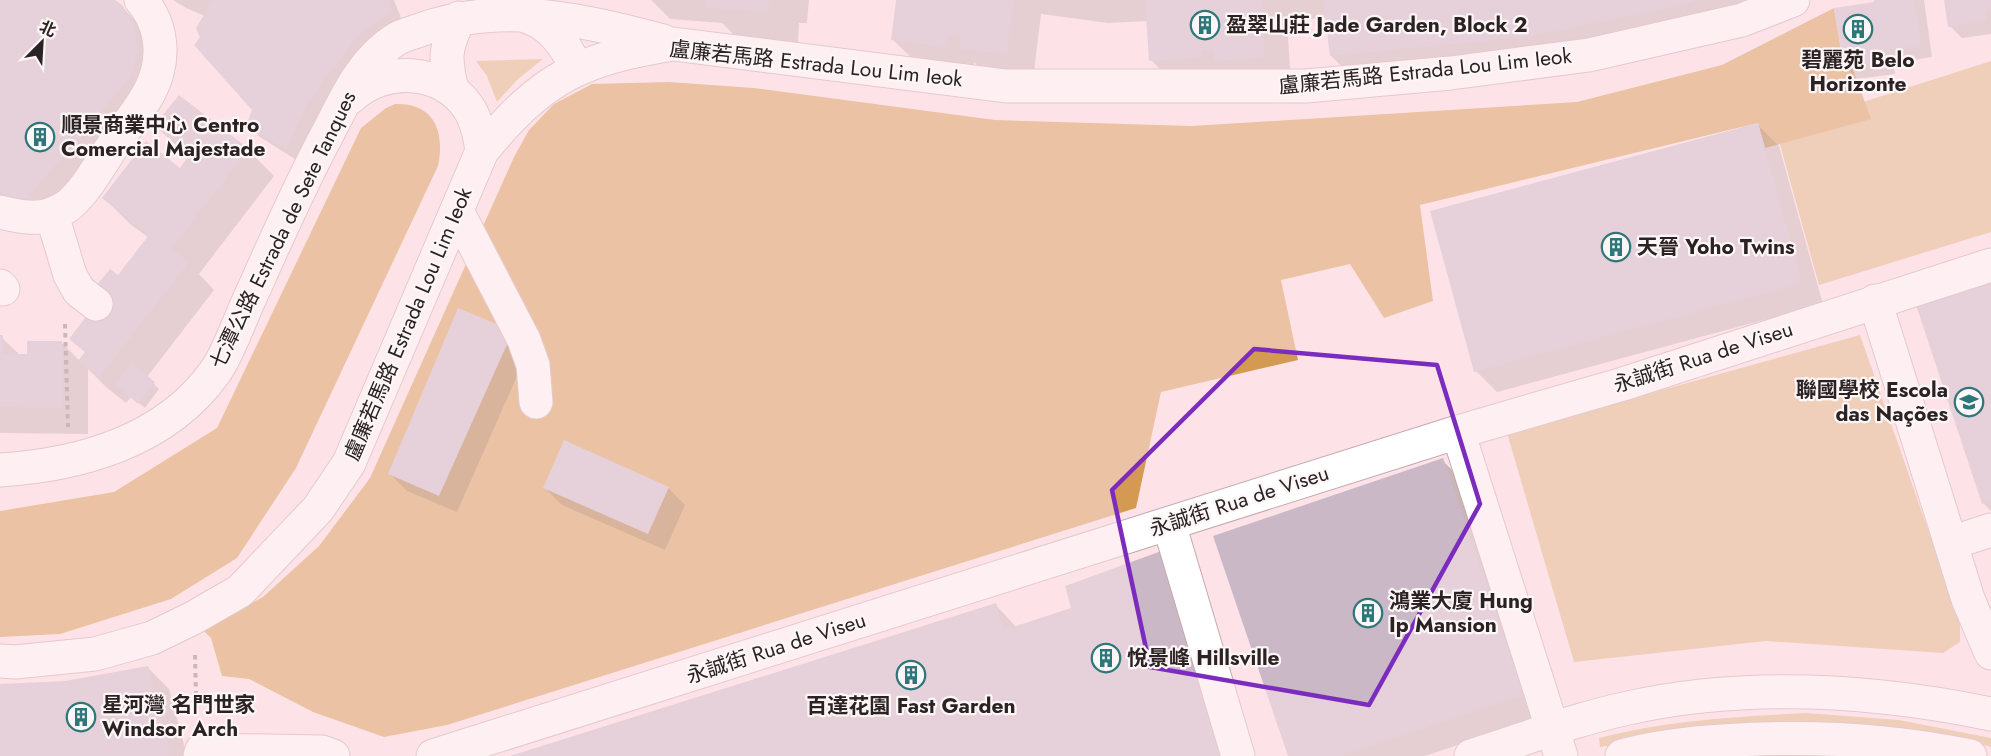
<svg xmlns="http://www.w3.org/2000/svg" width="1991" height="756" font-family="Jost,'Noto Sans SC',sans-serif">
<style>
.green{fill:#deb484}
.forest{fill:#d59a52}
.shadow{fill:#0003}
.building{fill:#cab8c7}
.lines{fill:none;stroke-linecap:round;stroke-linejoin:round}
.minor-casing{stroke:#c3aaaf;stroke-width:35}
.major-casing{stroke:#c3aaaf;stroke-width:35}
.path{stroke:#8f7e82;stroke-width:4;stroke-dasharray:4.5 4.5;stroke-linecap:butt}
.minor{stroke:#fff;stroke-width:33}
.major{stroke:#fff;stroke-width:33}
.marked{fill:none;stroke:#7b2cbf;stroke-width:4.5;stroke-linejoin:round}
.labels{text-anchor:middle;stroke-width:4.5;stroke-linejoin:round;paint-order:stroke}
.poi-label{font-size:21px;font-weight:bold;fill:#2b2224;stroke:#fcf6f7;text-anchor:start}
.street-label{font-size:21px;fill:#2b2224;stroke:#fcf6f7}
</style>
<rect width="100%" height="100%" fill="#fde3e8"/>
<path class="green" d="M543,59L517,80L497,102L487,76L476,61Z
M1991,61V232L1819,285L1776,130Z
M1860,335L1960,621V642L1943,653L1766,641L1574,662L1507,433Z
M1806,713L1899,720L1991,738V747L1972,742L1703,731L1600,747L1599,738C1667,720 1736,717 1806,713Z"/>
<path class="forest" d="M1834,8L1844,68L1852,67L1871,119L1765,148L1758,123L1420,205L1433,301L1384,318L1350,264L1281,280L1298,360L1161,392L1136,508L447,725L384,737L313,712L249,679L222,676L211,638L202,629L263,597L319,546L370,478L514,157L529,130L554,104L592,84L669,82L754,88L995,120L1192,126L1577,102L1722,65Z
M395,104C435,103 445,132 438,166L296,468L237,558L171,599L60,634L0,637V511L114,492L217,428L361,128L386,108Z"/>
<path class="shadow" d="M0,0H112L121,6L143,28L159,73L49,218L8,210Z
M173,0H394L403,23L298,161L260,137L248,125L253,110L202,37L205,16L186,8Z
M651,0H809L807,23H799L798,42L737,38L722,23L670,19Z
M898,0H1786L1694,28L1353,77L1331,56L1327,18L1287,20L1291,84L1177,87L1151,60L1148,21L1108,23L1041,14L1033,80L987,75L974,62L973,73L920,66L893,40Z
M1875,0H1924L1932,57L1893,63L1895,74L1857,79L1845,67Z
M1945,0H1991V34L1962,38L1950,26Z
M1757,124L1779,146L1823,304L1497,392L1476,371Z
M156,126L248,150L274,176L199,274L214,290L147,377L159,389L145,408L131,397L126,403L106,387L88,369V434L0,433V336L21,356H28L62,343L80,361L86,353L71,339L149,238L130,224L104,198L180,170L189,158Z
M1991,281V511L1983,503Z
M459,310L529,349L457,512L407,491L390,474Z
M1442,460L1463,481L1544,716L1425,756H1290Z
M544,487L668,488L685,505L665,550L562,505Z
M995,604L1017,628L514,756Z
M148,668L169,689L187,756H0V685L65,682Z"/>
<path class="building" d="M0,0H115L122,5L135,26L138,51L131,77L28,197L14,201L0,199Z
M213,0H388L392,11L359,34L307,104L286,150L246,126L252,110L194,45L200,37L196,28Z
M706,0H770L769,12L706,8Z
M896,0H1014L1007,54L959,49L960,36L949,34L947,47L891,40Z
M1145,0H1261L1265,58L1214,61L1213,49L1201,50L1202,58L1149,61Z
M1323,0H1694V1L1672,7L1527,37L1330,56Z
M1874,0H1914L1921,45L1882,51L1884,62L1844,68L1834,8L1874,2Z
M1944,0H1991V10L1986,11L1987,21L1948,27Z
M179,95L249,149L172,248L189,262L99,378L78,361L85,352L69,339L104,293L95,287L110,269L118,275L149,235L102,198L146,141L180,168L190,154L154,126Z
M1758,123L1802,283L1474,372L1430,211Z
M1991,280V501L1982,504L1915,302Z
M458,308L513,331L439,496L388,474Z
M0,335H3V354H27V341H62V408L0,407Z
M132,363L155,382L138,404L115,384Z
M564,440L669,487L648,534L543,488Z
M1443,458L1524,695L1342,756H1288L1213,536Z
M1167,549L1230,756H510L996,603L1004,630L1071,608L1065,586Z
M148,666L170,750V756H0V684L65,681Z"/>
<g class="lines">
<g class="minor-casing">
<path id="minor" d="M522,15C550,22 565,44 577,69
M452,90C444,57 445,49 459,18
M351,97C384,66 441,68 468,107C477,120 480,136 482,151
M457,211L524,340L533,365L536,402
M0,212C17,216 37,221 54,213C59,211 66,208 70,204C88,188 100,164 114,144C128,123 150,99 157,73C164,48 159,20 141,0
M52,215L70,275L79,291L96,304
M0,286L3,289
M1875,301L1968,599L1991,653
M1458,432L1561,756
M0,470C80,465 166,441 215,372C227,356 239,322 248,302C274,245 299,186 329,131C346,98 362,61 395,40C402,35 412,33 420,30C502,0 582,20 663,41
M1169,524L1238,756
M1951,543L1991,530
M0,661L15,662L95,654L152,638L193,618L240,591L318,509L349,463L482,151C543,77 580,59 673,44L1006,86H1306L1451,73L1589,55L1742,20L1793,0
M200,756L202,750L322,752L333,756
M433,756L1458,432L1623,384L1991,265"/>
</g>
<g class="major-casing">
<path id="major" d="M1471,756C1522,740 1576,719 1628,708C1747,682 1873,690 1991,714
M1622,756C1655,747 1689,743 1722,741C1806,735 1888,739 1970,756"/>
</g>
<path class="path" d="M65,324L68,427
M195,655L196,696"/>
<use href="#minor" class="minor"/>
<use href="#major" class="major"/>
</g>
<path d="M0 0H1991V756H0ZM1254,349L1437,365L1480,504L1369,705L1150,667L1112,490Z" fill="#fde3e8" fill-opacity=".55" fill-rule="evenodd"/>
<path class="marked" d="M1254,349L1437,365L1480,504L1369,705L1150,667L1112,490Z"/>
<defs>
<g id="building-ring" transform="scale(1.5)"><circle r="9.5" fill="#fcf6f7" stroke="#2d777a" stroke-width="1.5"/><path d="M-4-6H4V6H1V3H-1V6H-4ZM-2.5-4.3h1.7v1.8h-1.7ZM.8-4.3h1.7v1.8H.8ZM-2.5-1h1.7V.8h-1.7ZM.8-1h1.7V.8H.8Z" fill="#2d777a"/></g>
<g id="school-ring" transform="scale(1.5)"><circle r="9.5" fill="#fcf6f7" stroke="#2d777a" stroke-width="1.5"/><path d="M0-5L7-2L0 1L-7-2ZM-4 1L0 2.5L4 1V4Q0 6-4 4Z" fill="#2d777a"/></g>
</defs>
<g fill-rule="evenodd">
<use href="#building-ring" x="1205" y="25"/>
<use href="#building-ring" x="1858" y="29"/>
<use href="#building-ring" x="40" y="137"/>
<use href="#building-ring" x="1616" y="247"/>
<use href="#school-ring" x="1969" y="402"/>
<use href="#building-ring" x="1368" y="613"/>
<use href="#building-ring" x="1106" y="658"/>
<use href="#building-ring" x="911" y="675"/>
<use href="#building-ring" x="81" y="717"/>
</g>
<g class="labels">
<g class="poi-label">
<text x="1226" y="32">盈翠山莊 Jade Garden, Block 2</text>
<text x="1858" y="67" text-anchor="middle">碧麗苑 Belo<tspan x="1858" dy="24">Horizonte</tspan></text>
<text x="61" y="132">順景商業中心 Centro<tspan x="61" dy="24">Comercial Majestade</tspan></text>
<text x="1637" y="254">天晉 Yoho Twins</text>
<text x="1948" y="397" text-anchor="end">聯國學校 Escola<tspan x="1948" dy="24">das Nações</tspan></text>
<text x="1389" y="608">鴻業大廈 Hung<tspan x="1389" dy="24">Ip Mansion</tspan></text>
<text x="1127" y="665">悅景峰 Hillsville</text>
<text x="102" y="712">星河灣 名門世家<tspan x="102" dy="24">Windsor Arch</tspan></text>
<text x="911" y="713" text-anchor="middle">百達花園 Fast Garden</text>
</g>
<g class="street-label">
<text transform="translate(816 64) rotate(6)" y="7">盧廉若馬路 Estrada Lou Lim Ieok</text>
<text transform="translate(1425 71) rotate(-6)" y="7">盧廉若馬路 Estrada Lou Lim Ieok</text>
<text transform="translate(283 230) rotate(-64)" y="7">七潭公路 Estrada de Sete Tanques</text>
<text transform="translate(408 324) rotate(-67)" y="7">盧廉若馬路 Estrada Lou Lim Ieok</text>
<text transform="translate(1703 357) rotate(-18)" y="7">永誠街 Rua de Viseu</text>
<text transform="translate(1239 501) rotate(-18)" y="7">永誠街 Rua de Viseu</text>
<text transform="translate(776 648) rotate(-18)" y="7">永誠街 Rua de Viseu</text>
</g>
</g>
<g transform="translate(42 42) rotate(24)" stroke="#fcf6f7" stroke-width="4.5" paint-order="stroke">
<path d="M0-4.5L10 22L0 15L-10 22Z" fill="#2b2224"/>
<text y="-9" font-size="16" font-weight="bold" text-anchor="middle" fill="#2b2224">北</text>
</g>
</svg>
